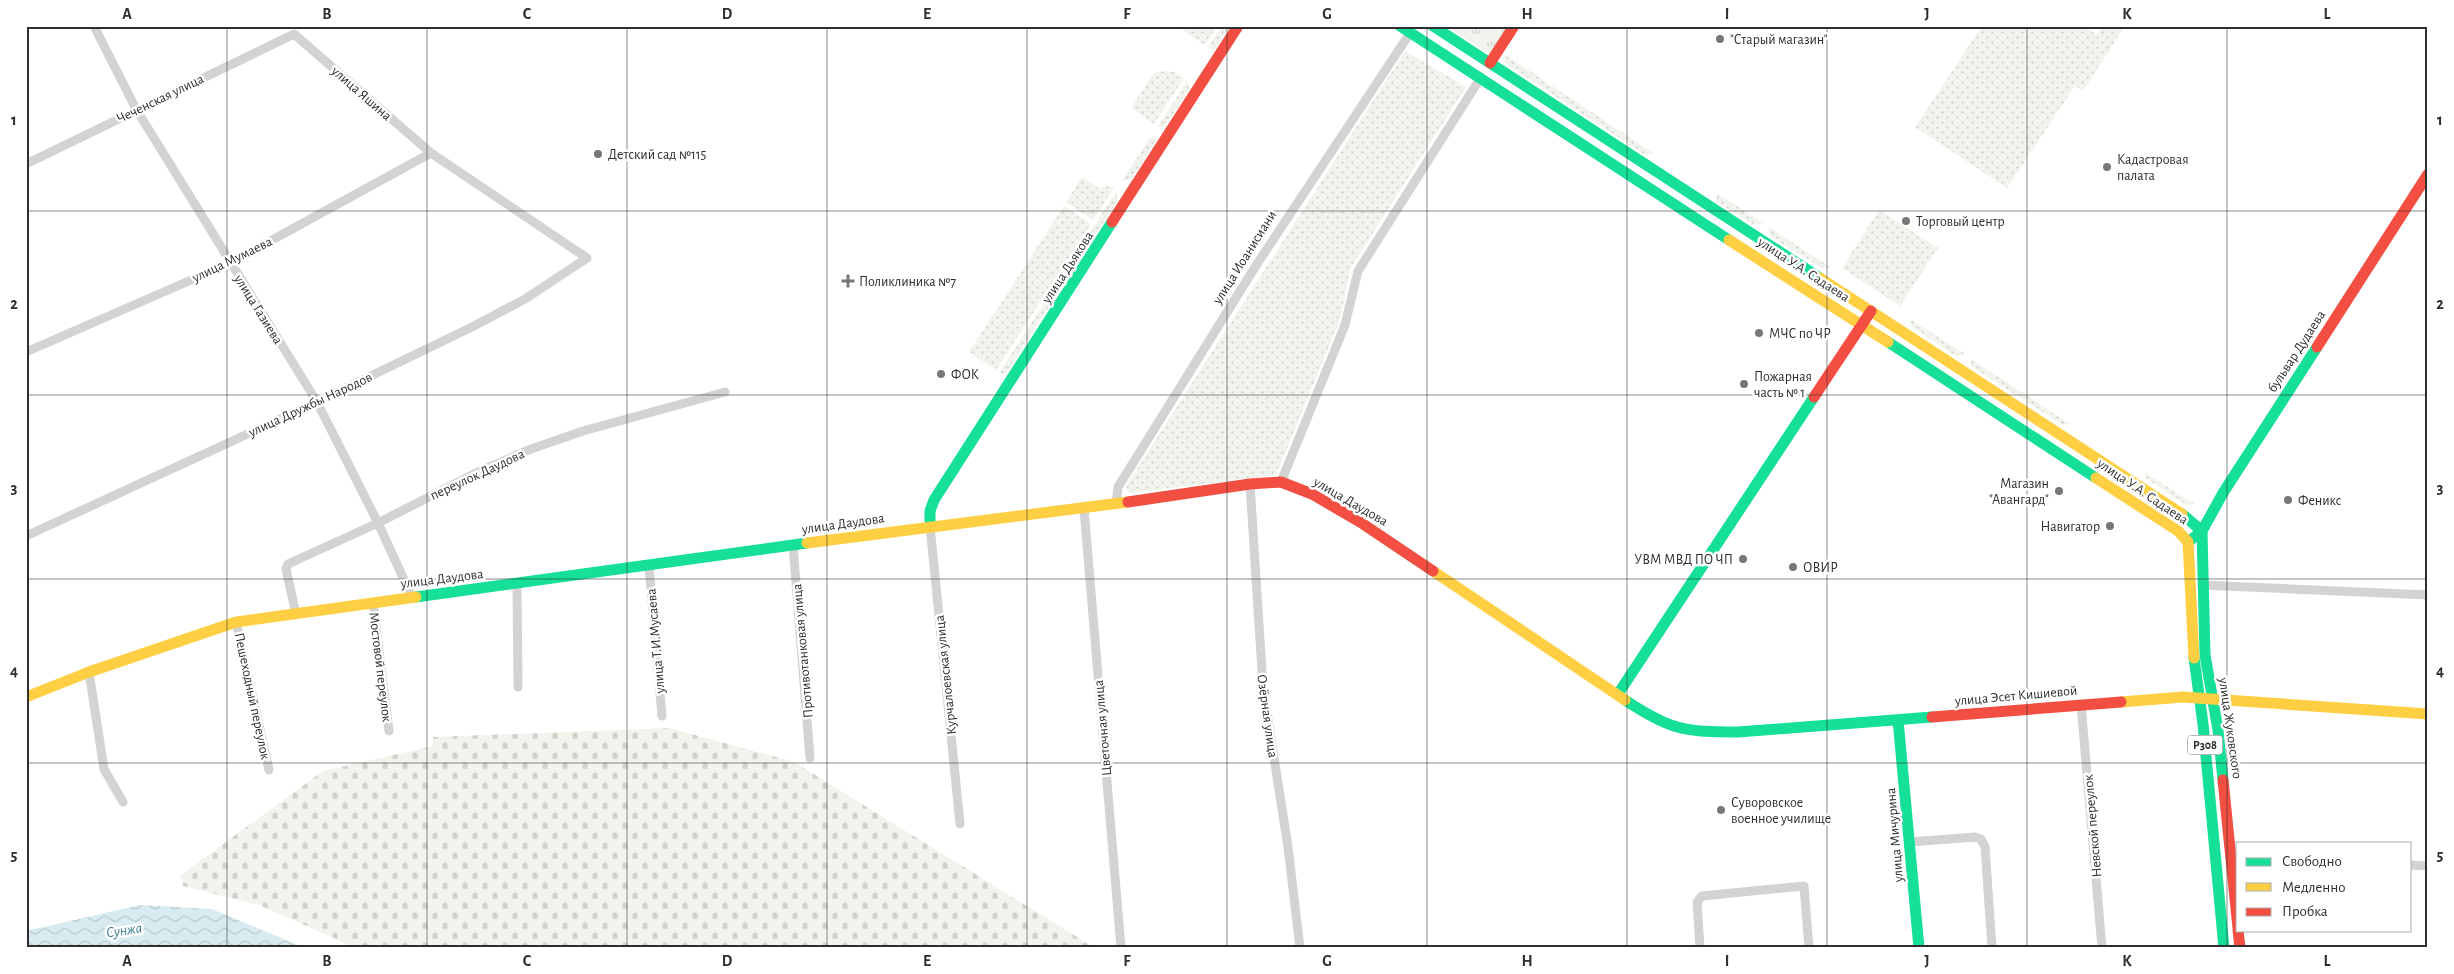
<svg xmlns="http://www.w3.org/2000/svg" width="2454" height="974" font-family="'Alegreya Sans',sans-serif">
<style>
.grass{fill:url(#grass-dots)}
.cemetery{fill:url(#cemetery-stones)}
.park{fill:url(#park-tufts)}
.water{fill:url(#water-waves)}
.lines{fill:none;stroke-linecap:round;stroke-linejoin:round}
.street{stroke:#d3d3d3;stroke-width:9}
.fast{stroke:#16e098;stroke-width:11}
.slow{stroke:#ffcf43;stroke-width:11}
.jam{stroke:#f24e42;stroke-width:11}
.grid{fill:none;stroke:#2e2e2e;stroke-width:1;stroke-opacity:0.55}
.poi-dot{fill:#777;stroke:#fff;stroke-width:2}
.labels{text-anchor:middle;stroke-width:5;stroke-linejoin:round;paint-order:stroke}
.shield{fill:#fff;stroke:#6d6d6d;stroke-width:1}
.shield-label{font-size:12px;font-weight:bold;fill:#2e2e2e}
.poi-label{font-size:14px;fill:#2e2e2e;stroke:#fff;text-anchor:start}
.street-label{font-size:14px;fill:#2e2e2e;stroke:#fff}
.water-label{font-size:15px;font-style:italic;fill:#3e7c8e;stroke:#fff}
.neatline{fill:none;stroke:#2e2e2e;stroke-width:2}
.grid-label{font-size:16px;text-anchor:middle;font-weight:bold;fill:#2e2e2e}
</style>
<defs>
<pattern id="grass-dots" width="8" height="8" patternUnits="userSpaceOnUse" patternTransform="scale(1.25)"><rect width="8" height="8" fill="#f1f4ec"/><path d="M2 2h.1M6 6h.1" fill="none" stroke="#cfd2cb" stroke-width="1.8" stroke-linecap="round"/></pattern>
<pattern id="cemetery-stones" width="16" height="16" patternUnits="userSpaceOnUse" patternTransform="scale(1.25)"><rect width="16" height="16" fill="#f1f4ec"/><path d="M2 7V4a2 2 0 0 1 4 0v3zM10 15v-3a2 2 0 0 1 4 0v3z" fill="#cfd2cb"/></pattern>
<pattern id="park-tufts" width="24" height="20" patternUnits="userSpaceOnUse" patternTransform="scale(1.25)"><rect width="24" height="20" fill="#f1f4ec"/><path d="M3 7l-1-3M5 7V3M7 7l1-3M15 17l-1-3M17 17v-4M19 17l1-3" fill="none" stroke="#cfd2cb"/></pattern>
<pattern id="water-waves" width="16" height="10" patternUnits="userSpaceOnUse" patternTransform="scale(1.25)"><rect width="16" height="10" fill="#d8ebf1"/><path d="M0 5q4-4 8 0t8 0" fill="none" stroke="#bacacf"/></pattern>
</defs>
<rect width="100%" height="100%" fill="#fff"/>
<path class="grass" d="M1183,26H1217L1205,45L1181,29Z
M1222,26H1230L1214,51L1208,47Z
M1982,26H2085L2097,35L2103,26H2125L2083,91L2075,86L2007,188L1915,127Z
M1405,51L1466,87L1350,269L1340,320L1276,475L1129,493L1126,486Z
M1504,54L1653,153L1645,155L1505,63Z
M1161,71L1175,72L1184,78L1154,124L1131,108L1153,74Z
M1187,81L1190,88L1164,128L1158,126Z
M1156,137V142L1131,179L1122,181L1149,139Z
M1082,177L1100,189L1106,185L1114,188L1093,220L1066,202Z
M1117,190V202L1006,373H999Z
M1717,193L1763,223L1754,225L1716,201Z
M1064,206L1091,224L996,370L969,352Z
M1879,210L1938,248L1900,306L1842,268Z
M1769,227L1830,267L1823,269L1769,235Z
M1910,319L1965,354L1956,356L1911,326Z
M1971,359L2070,424H2061L1971,366Z
M2145,472L2194,504L2186,505L2145,478Z"/>
<path class="cemetery" d="M669,728L794,762L1095,948H356L259,905L183,886L181,875L323,771L433,746V737Z"/>
<path class="park" d="M1446,26H1509L1490,55Z"/>
<path class="water" d="M140,905L212,909L305,948H26V931Z"/>
<g class="lines">
<path class="street" d="M94,26L136,109L317,402L378,523L412,597
M26,164L294,34L431,153L587,258L525,299L472,327L317,402L26,536
M26,352L230,263L431,153
M1281,482L1345,325L1358,271L1481,77
M1250,484L1263,687L1288,847L1300,948
M1116,504L1118,487L1257,264L1410,33
M1084,509L1121,948
M930,526L960,824
M793,545L810,758
M649,566L662,716
M517,584L518,687
M2202,585L2428,595
M373,603L389,731
M296,614L286,569L288,564L378,523L478,472L531,449L583,431L725,392
M236,622L269,770
M89,672L104,769L123,802
M2081,704L2102,948
M1910,842L1975,837L1981,839L1985,847L1992,948
M2410,865L2428,866
M1700,948L1697,902L1702,896L1804,886L1809,948"/>
<path class="fast" d="M1400,26L1729,240
M1433,26L1820,278
M1888,342L2096,478
M2182,514L2202,531L2205,655L2218,730L2223,780
M930,526V511L934,500L1112,222
M2188,542L2202,531L2223,493L2317,347
M416,597L807,543
M2194,658L2203,724L2224,948
M1618,694L1814,397
M1625,700C1670,730 1684,732 1738,732L1932,717
M1898,720L1919,948"/>
<path class="slow" d="M1729,240L1888,342
M1820,278L2182,514
M2096,478L2178,531L2188,542L2194,658
M807,543L1128,502
M1433,571L1625,700
M26,697L89,672L236,622L416,597
M2121,702L2183,697L2428,714"/>
<path class="jam" d="M1490,63L1514,26
M1112,222L1238,26
M2317,347L2428,174
M1814,397L1871,311
M1128,502L1250,484L1281,482L1312,494L1360,522L1433,571
M1932,717L2121,702
M2223,780L2238,928
M2238,930L2240,948"/>
</g>
<path class="grid" d="M227,26V948M427,26V948M627,26V948M827,26V948M1027,26V948M1227,26V948M1427,26V948M1627,26V948M1827,26V948M2027,26V948M2227,26V948M26,211H2428M26,395H2428M26,579H2428M26,763H2428"/>
<g class="poi-dot">
<circle cx="1720" cy="39" r="5"/>
<circle cx="598" cy="154" r="5"/>
<circle cx="2107" cy="167" r="5"/>
<circle cx="1906" cy="221" r="5"/>
<path d="M845.5 273.5h5v5h5v5h-5v5h-5v-5h-5v-5h5z"/>
<circle cx="1759" cy="333" r="5"/>
<circle cx="941" cy="374" r="5"/>
<circle cx="1744" cy="384" r="5"/>
<circle cx="2059" cy="491" r="5"/>
<circle cx="2288" cy="500" r="5"/>
<circle cx="2110" cy="526" r="5"/>
<circle cx="1743" cy="559" r="5"/>
<circle cx="1793" cy="567" r="5"/>
<circle cx="1721" cy="810" r="5"/>
</g>
<g class="labels">
<rect class="shield" x="2187.5" y="735.5" width="35" height="19" rx="4"/>
<g class="shield-label">
<text x="2205" y="749">P308</text>
</g>
<g class="poi-label">
<text x="1730" y="44">"Старый магазин"</text>
<text x="608" y="159">Детский сад №115</text>
<text x="2117" y="164">Кадастровая<tspan x="2117" dy="16">палата</tspan></text>
<text x="1916" y="226">Торговый центр</text>
<text x="859" y="286">Поликлиника №7</text>
<text x="1769" y="338">МЧС по ЧР</text>
<text x="951" y="379">ФОК</text>
<text x="1754" y="381">Пожарная<tspan x="1754" dy="16">часть № 1</tspan></text>
<text x="2049" y="488" text-anchor="end">Магазин<tspan x="2049" dy="16">"Авангард"</tspan></text>
<text x="2298" y="505">Феникс</text>
<text x="2100" y="531" text-anchor="end">Навигатор</text>
<text x="1733" y="564" text-anchor="end">УВМ МВД ПО ЧП</text>
<text x="1803" y="572">ОВИР</text>
<text x="1731" y="807">Суворовское<tspan x="1731" dy="16">военное училище</tspan></text>
</g>
<g class="street-label">
<text transform="translate(362 93) rotate(41)" y="5">улица Яшина</text>
<text transform="translate(160 98) rotate(-26)" y="5">Чеченская улица</text>
<text transform="translate(1244 257) rotate(-58)" y="5">улица Иоанисиани</text>
<text transform="translate(232 259) rotate(-26)" y="5">улица Мумаева</text>
<text transform="translate(1067 267) rotate(-57)" y="5">улица Дьякова</text>
<text transform="translate(1804 269) rotate(33)" y="5">улица У.А. Садаева</text>
<text transform="translate(259 309) rotate(58)" y="5">улица Газиева</text>
<text transform="translate(2296 351) rotate(-57)" y="5">бульвар Дудаева</text>
<text transform="translate(310 404) rotate(-25)" y="5">улица Дружбы Народов</text>
<text transform="translate(477 474) rotate(-25)" y="5">переулок Даудова</text>
<text transform="translate(2143 491) rotate(34)" y="5">улица У.А. Садаева</text>
<text transform="translate(1351 501) rotate(30)" y="5">улица Даудова</text>
<text transform="translate(843 523) rotate(-8)" y="5">улица Даудова</text>
<text transform="translate(442 578) rotate(-7)" y="5">улица Даудова</text>
<text transform="translate(655 641) rotate(-95)" y="5">улица Т.И.Мусаева</text>
<text transform="translate(802 651) rotate(-95)" y="5">Противотанковая улица</text>
<text transform="translate(381 667) rotate(83)" y="5">Мостовой переулок</text>
<text transform="translate(945 675) rotate(-96)" y="5">Курчалоевская улица</text>
<text transform="translate(2016 695) rotate(-5)" y="5">улица Эсет Кишиевой</text>
<text transform="translate(253 696) rotate(78)" y="5">Пешеходный переулок</text>
<text transform="translate(1268 716) rotate(82)" y="5">Озёрная улица</text>
<text transform="translate(1102 728) rotate(-95)" y="5">Цветочная улица</text>
<text transform="translate(2231 728) rotate(82)" y="5">улица Жуковского</text>
<text transform="translate(2092 826) rotate(-95)" y="5">Невской переулок</text>
<text transform="translate(1894 835) rotate(-95)" y="5">улица Мичурина</text>
</g>
<g class="water-label">
<text transform="translate(124 930) rotate(-8)" y="5">Сунжа</text>
</g>
</g>
<rect width="2454" height="974" fill="none" stroke="#ffffff" stroke-width="55"/>
<rect x="2236" y="842" width="175" height="90" fill="#ffffff" stroke="#ababab"/>
<rect x="2246" y="858" width="25" height="8" fill="#16e098" stroke="#ababab"/>
<text x="2282" y="866" font-size="15" fill="#2e2e2e">Свободно</text>
<rect x="2246" y="883" width="25" height="8" fill="#ffcf43" stroke="#ababab"/>
<text x="2282" y="892" font-size="15" fill="#2e2e2e">Медленно</text>
<rect x="2246" y="908" width="25" height="8" fill="#f24e42" stroke="#ababab"/>
<text x="2282" y="916" font-size="15" fill="#2e2e2e">Пробка</text>
<rect x="28" y="28" width="2398" height="918" class="neatline"/>
<g class="grid-label">
<text x="127" y="19">A</text>
<text x="327" y="19">B</text>
<text x="527" y="19">C</text>
<text x="727" y="19">D</text>
<text x="927" y="19">E</text>
<text x="1127" y="19">F</text>
<text x="1327" y="19">G</text>
<text x="1527" y="19">H</text>
<text x="1727" y="19">I</text>
<text x="1927" y="19">J</text>
<text x="2127" y="19">K</text>
<text x="2327" y="19">L</text>
<text x="14" y="125">1</text>
<text x="2440" y="125">1</text>
<text x="14" y="309">2</text>
<text x="2440" y="309">2</text>
<text x="14" y="493">3</text>
<text x="2440" y="493">3</text>
<text x="14" y="676">4</text>
<text x="2440" y="676">4</text>
<text x="14" y="860">5</text>
<text x="2440" y="860">5</text>
<text x="127" y="966">A</text>
<text x="327" y="966">B</text>
<text x="527" y="966">C</text>
<text x="727" y="966">D</text>
<text x="927" y="966">E</text>
<text x="1127" y="966">F</text>
<text x="1327" y="966">G</text>
<text x="1527" y="966">H</text>
<text x="1727" y="966">I</text>
<text x="1927" y="966">J</text>
<text x="2127" y="966">K</text>
<text x="2327" y="966">L</text>
</g>
</svg>
